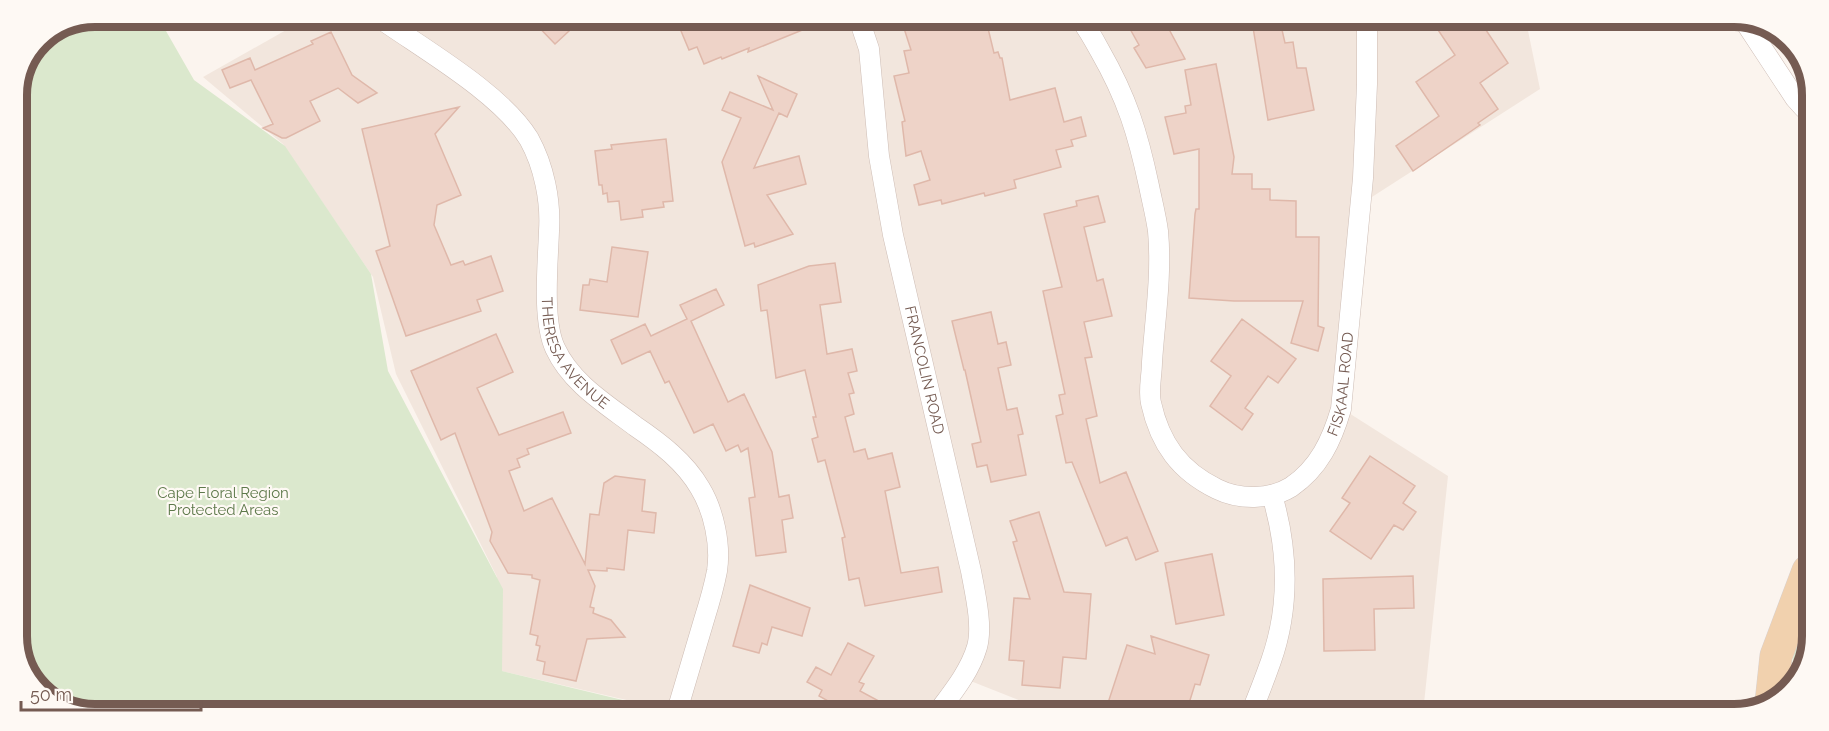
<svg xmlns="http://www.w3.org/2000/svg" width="1829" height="731" font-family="Raleway,sans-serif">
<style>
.residential{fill:#f2e6dd}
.green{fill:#dbe8cd}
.building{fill:#eed3c8;stroke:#dfb8aa;stroke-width:1.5}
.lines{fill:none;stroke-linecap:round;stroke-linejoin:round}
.minor-casing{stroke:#cdbcb4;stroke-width:21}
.primary-casing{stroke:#d8d1cf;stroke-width:33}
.minor{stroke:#fff;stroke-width:20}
.primary{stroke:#f1d1ae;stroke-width:32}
.labels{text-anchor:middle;stroke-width:4.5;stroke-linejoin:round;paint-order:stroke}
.street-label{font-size:15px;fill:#755b52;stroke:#fef9f4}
.park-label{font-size:15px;fill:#5e794b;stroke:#fef9f4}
.rim{fill:none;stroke:#755b52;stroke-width:8}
</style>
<rect width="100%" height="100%" fill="#fbf4ee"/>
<path class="residential" d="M309,17L1526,21L1540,89L1361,204L1341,408L1448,476L1423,713L1049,712L963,678L938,712L674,711L497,670V577L396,374L373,277L283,144L203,77Z"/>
<path class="green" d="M95,17H158L194,80L285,146L371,274L388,371L503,589L502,671L652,707V711L65,709L32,684L17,642V90L40,39Z
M1807,621V666L1792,684C1791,656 1795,646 1807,621Z"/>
<path class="building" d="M530,18H583L555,44Z
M676,19H827V20L748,52L749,48L722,59L721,57L704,64L697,47L689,50Z
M901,19L986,20L994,53L998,52L1000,58H1002L1010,100L1055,88L1064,122L1081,117L1086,136L1071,140L1073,146L1056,150L1061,167L1014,180L1016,188L985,196L984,193L942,204L941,200L919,205L914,185L930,180L921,151L906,156L902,122L905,121L894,76L909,73L904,51L911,50Z
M1125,20H1164L1185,59L1146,68L1134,48L1139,45Z
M1252,21H1280L1285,43L1293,42L1297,68H1306L1314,110L1268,120Z
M1432,21H1480L1508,63L1480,83L1498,109L1478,123L1480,125L1413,171L1396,146L1439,116L1416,82L1455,55Z
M331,32L352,75L377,93L358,103L338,88L310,101L320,121L286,138H282L263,128L273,124L251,80L230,88L222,70L250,58L255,70L313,44L311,41Z
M1216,64L1234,157L1232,174H1252V189H1270V200L1296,201V237H1319L1318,326L1324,328L1318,351L1291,343L1303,301H1234L1189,298L1195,214L1196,209H1199V149L1174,154L1165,117L1186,113L1185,106L1191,105L1185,70Z
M758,76L797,94L787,117L779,113L754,168L799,156L806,184L767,195L793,234L755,247L754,243L745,246L722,162L741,118L722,110L730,92L773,110Z
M459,107L435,134L461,195L437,205L434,225L451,265L463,261L465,265L491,256L503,291L477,300L481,311L406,336L376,251L390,246L362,129Z
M666,139L673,201L663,202L664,207L642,210L643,217L621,220L619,201L608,202L607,193L603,194L602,185H599L595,151L612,149L611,145Z
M1098,196L1105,222L1084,227L1097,281L1103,279L1112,316L1084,322L1092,357L1085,358L1097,416L1086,419L1100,483L1126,472L1158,551L1136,560L1127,537L1106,546L1072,462L1066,463L1056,416L1063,414L1059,395L1065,394L1043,291L1062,287L1044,214L1077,206L1076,201Z
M612,247L648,252L638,317L580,310L583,285H589L590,279L607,282Z
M835,263L841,302L820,305L827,354L852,349L857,371L848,373L854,393L849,394L854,414L845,417L854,452L865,449L868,459L892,453L900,487L885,491L901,573L938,567L942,592L865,606L859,578L849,580L842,538L845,537L825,460L818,462L812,439L818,437L813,417H816L805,370L776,378L767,310L761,311L758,285L809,266Z
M716,289L724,305L691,321L728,402L744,394L772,452L779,497L789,495L793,518L782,520L786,552L756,556L749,498L755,497L748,448L741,452L738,445L726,451L713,424L694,433L669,381L665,383L650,351L622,364L611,340L645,324L651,336L687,319L680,305Z
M991,312L998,344L1006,342L1011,365L998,368L1007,410L1017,408L1023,434L1018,435L1026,475L991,482L987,465L977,467L972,444L981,442L965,370H964L952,321Z
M1242,319L1296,359L1278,383L1268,376L1245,408L1253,414L1242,430L1210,406L1231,376L1211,361Z
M496,334L513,372L477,388L499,435L563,412L571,433L527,449L529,454L517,459L520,467L509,471L524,511L552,498L585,564L590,514L599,515L604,483L615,476L645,480L642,511L656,513L654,533L628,530L624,570L607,568V571L588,570L595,586L590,607L594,608L593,613L611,620L625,637L587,639L576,681L543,674L545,662L537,660L540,646L536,645L538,636L530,634L540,580L532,578V575L508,573L490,541L492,532L455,433L441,440L411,371Z
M1370,456L1415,486L1403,503L1416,512L1403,530L1394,525L1371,559L1330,531L1350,503L1342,498Z
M1039,512L1064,592L1091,594L1086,659L1063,657L1060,688L1022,685L1024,661L1009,660L1014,598L1030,599L1013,542L1017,541L1010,521Z
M1212,554L1224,615L1176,624L1165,563Z
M1413,576L1414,608L1374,609L1375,650L1324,651L1323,579Z
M750,585L810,608L802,636L772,627L767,645L762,643L759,653L733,646Z
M1151,636L1209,655L1200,685L1195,684L1186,713L1126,712L1107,706L1127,645L1155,654Z
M848,643L874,656L859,682L864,684L860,691L899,712L860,711L847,704L844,710L819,696L822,690L807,682L816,667L831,675Z"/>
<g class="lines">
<g class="minor-casing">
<g id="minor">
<path id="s1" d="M378,17C423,49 501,93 529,139C544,166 551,201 549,231C548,262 542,320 555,348C571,383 606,404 635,426C660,443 685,462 700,488C714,511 721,545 717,571C714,587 709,604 704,620C695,650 686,680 677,711"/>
<path id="s2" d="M859,19L869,49L879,156L893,235L971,571C975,593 983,626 977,647C970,671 953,692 938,712"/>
<path id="s3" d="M1081,20C1088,29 1094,40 1100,51C1127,98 1138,134 1149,186C1152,201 1156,216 1158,231C1162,274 1155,319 1152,362C1152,375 1148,391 1151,403C1160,444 1180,471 1217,489C1239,500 1270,500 1291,487C1319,468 1332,440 1341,409L1363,178L1367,84V21"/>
<path d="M1745,22L1795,98L1804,108L1812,113"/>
<path d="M1251,713C1258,696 1265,678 1271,661C1290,607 1288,549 1272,495"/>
</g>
</g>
<g class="primary-casing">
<path id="primary" d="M1771,703L1776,656L1808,571"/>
</g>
<use href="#minor" class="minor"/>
<use href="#primary" class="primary"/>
</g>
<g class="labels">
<g class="street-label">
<text dy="5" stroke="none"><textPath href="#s1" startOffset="422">THERESA AVENUE</textPath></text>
<text dy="5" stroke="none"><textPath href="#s2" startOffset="358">FRANCOLIN ROAD</textPath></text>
<text dy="5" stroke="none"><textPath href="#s3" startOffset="708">FISKAAL ROAD</textPath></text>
</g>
<g class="park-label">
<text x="223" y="498">Cape Floral Region<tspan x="223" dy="17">Protected Areas</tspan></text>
</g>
</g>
<path d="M0 0H1829V731H0ZM95 27H1734A68 68 0 0 1 1802 95V636A68 68 0 0 1 1734 704H95A68 68 0 0 1 27 636V95A68 68 0 0 1 95 27Z" fill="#fef9f4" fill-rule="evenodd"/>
<path class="rim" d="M95 27H1734A68 68 0 0 1 1802 95V636A68 68 0 0 1 1734 704H95A68 68 0 0 1 27 636V95A68 68 0 0 1 95 27Z"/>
<path d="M21 701v9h180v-9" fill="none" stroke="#755b52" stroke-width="3"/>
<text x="30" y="701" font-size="18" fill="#755b52" stroke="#fef9f4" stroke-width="4.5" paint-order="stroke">50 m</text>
</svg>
